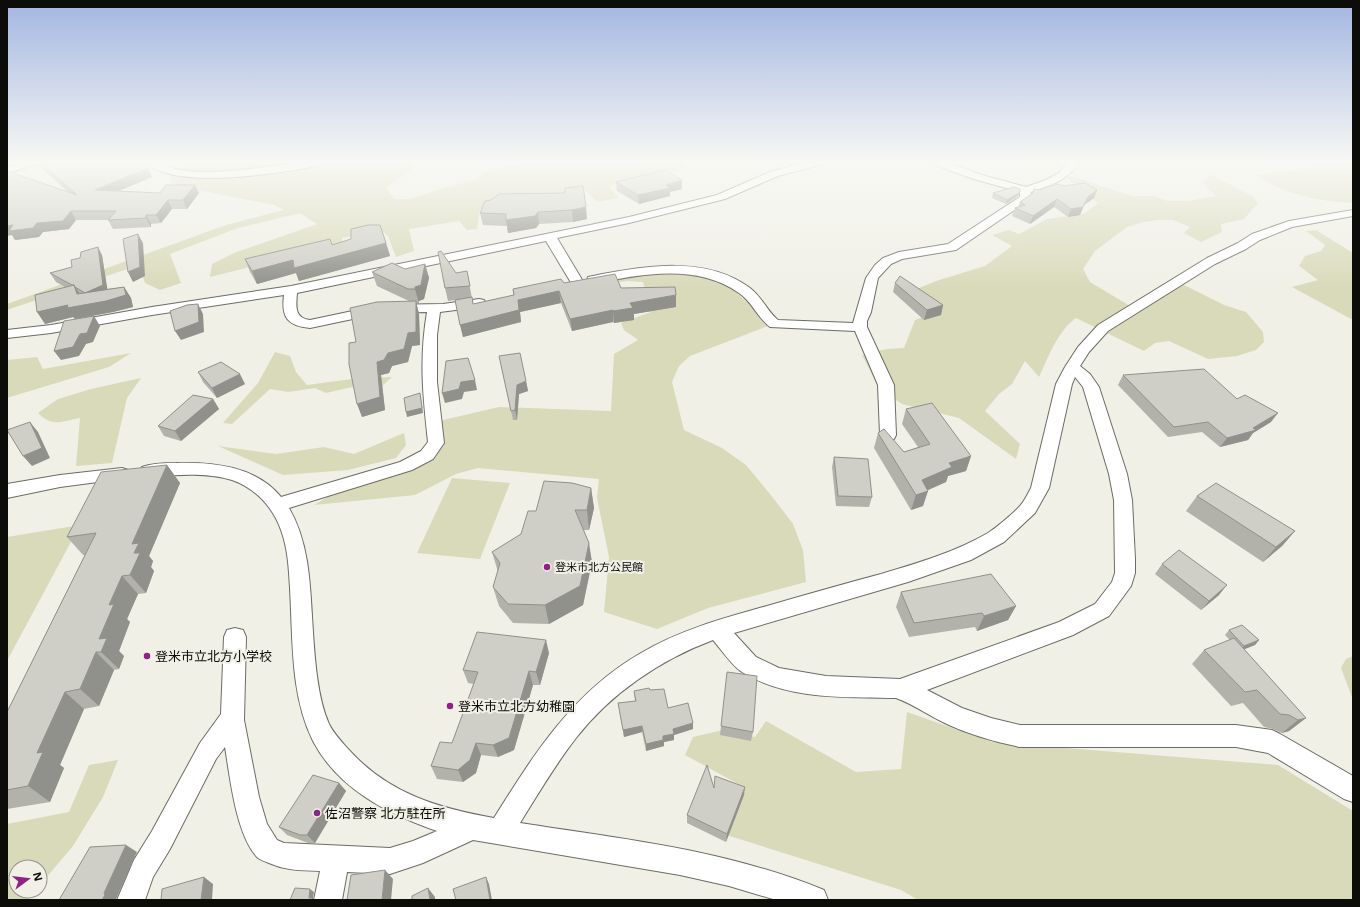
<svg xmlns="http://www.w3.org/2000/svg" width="1360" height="907" font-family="'Open Sans','Noto Sans JP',sans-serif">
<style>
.green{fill:#d9daba}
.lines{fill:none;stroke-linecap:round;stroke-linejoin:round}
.minor-casing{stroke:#6b6c64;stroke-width:2}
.minor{fill:#fff;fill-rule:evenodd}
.wall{fill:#b2b2ab}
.shaded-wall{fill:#91918b}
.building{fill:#cfcfc7;stroke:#91918b}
.poi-dot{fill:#8e2285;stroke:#f0f0e7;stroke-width:1.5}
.labels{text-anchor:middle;stroke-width:4;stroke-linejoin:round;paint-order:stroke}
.poi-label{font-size:11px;fill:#0c0c09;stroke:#f0f0e7;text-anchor:start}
.near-poi-label{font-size:13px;fill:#0c0c09;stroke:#f0f0e7;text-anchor:start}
</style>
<rect width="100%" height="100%" fill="#f0f0e7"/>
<path class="green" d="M189,162H413V168L386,188L394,199H411L440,189L475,180L484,173L494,169L533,162H687L686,168L668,173L631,178L608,186L619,198L597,202L587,191L565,195L491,202L480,209L477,229L467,230L459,221L409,229L414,251L396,257L388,236L382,231L342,238V244L210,277L212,264L234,253L317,224L300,213L238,228L170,254L181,283L160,290L145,283L139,265L7,310V304L226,225L284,210L274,205L173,185L170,176Z
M1311,162H1353V203C1322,202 1281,194 1256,175L1311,168Z
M1210,174L1252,196L1258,203L1244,219L1221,224L1222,232L1201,242L1184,233L1190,227L1173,220H1158L1143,222L1127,227L1095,251L1083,269L1090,282L1130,306L1176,281L1224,305L1246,312L1263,332L1264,342L1256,350L1237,356L1208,359L1169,341L1155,343L1144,351L1076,318C1057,332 1049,356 1039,377L1025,361L1012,384L999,394L985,411L1020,444L1016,459L959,418L902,404L879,388L862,355L887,349L904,348L915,320L937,312L912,291L936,281L985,266L1012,246L992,235L1009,230L1019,234L1047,219L1084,214L1098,203L1067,178L1072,176L1132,196H1154L1168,201H1187L1216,196L1203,183Z
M1316,230L1353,253V320L1292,287L1318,280L1299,266L1305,256L1321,251L1325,245L1306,231Z
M666,274C681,274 704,274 718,280C738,290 753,309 768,326L690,356L679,366L672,382L684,430L722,448L746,465L774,499L793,524L803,550L806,582L708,608L657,629L604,612L609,557L597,498L599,479L478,468L456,474L415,495L314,505L339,490L396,475L427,447L426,424L499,407L611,411L614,354L638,340L624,330L621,323L651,312L643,282L627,281L571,290L573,281L592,278Z
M275,352L290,356L296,372L307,385L352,379L392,377L370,397L365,384L326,393L315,388L288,392L270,389L232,424L223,423L258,383Z
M131,353L109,367L7,398V360L37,357L43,369Z
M141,378L127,398L112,463L76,466L80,418C62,421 53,428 38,413L58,399L91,389Z
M404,433L406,445L396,458L348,470L283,475L218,446L276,454L324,447L354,454Z
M452,478L510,483L480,559L417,553Z
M80,525L7,661V537Z
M1353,656V700L1341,668L1346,659Z
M907,712L992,742L1278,765L1353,811V900H918L901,890L720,833L740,785L685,755L693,737L723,730L755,737L766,721L856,772L901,769Z
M118,760L103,797L73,846L40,885V867H16V891H35L27,900H7V824L69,812L89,765Z"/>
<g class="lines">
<g class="minor-casing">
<path id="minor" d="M21,162H38L37,164L7,173V167Z
M146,162C160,162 164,165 176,169C188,172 201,172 213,172C250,171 287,162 324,162L323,164C287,173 173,191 146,162Z
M806,162H824L823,164L778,176L725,199L629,223L557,238L584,283L583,286H573L546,241L297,293C296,306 294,318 310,320L381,305L443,304L479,299L484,300L486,303L484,306L479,307L440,312L437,335V382L444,443L433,459L412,470L289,508C308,541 310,579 312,616C314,648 316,695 329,724C334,734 342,742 349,750C389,794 438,808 494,818C534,754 573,692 641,653C680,630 724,618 767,606C805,595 843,584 881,574C918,563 955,552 988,533C996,528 1018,510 1023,502C1026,498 1028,493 1031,488L1056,384L1065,367L1078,347L1098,325L1207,258L1238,243L1252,234L1289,221L1353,210V216L1292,227L1260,240L1246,249L1215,264L1108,331L1089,352L1080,366L1090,374L1099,387L1127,474L1132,500L1135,559V573L1131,586L1109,616L1073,635L927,690L962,708L991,718L1020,725H1236L1272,730L1280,734L1353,776V802L1344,799L1268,753L1236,747H1020C996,742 971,735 949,725C931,717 915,705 896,698C845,697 787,700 742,672C732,666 721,649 713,640C660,660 611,693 576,738C555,765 538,794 520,823C623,839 727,850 824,890L828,900H776L729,886L680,875L473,840L423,863L390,874L347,872L342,900H314L320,871C301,870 287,871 269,863C266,862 261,860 258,858C236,836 230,777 225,747L216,759L170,849L153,877L145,900H117L134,860L152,831L200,743L221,714L224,637L227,630L235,628L243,630L246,637L244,720L259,797L267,824L277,840L284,843L390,848L413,841L437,831C388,814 338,789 313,741C290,695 293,639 290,589C289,570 288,549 281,530C273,507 255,488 232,480C206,472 175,475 148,477L142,475L139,471L142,467C153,463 165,463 176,463C213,462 256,466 281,497L400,462L421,451L428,442C423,396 419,359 427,312L381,313L310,328C288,326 281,318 284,295L152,315L51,333L7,338V330L51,325L152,307L291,286L629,217L717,195L770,172ZM1075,377L1083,387L1109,474L1114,500L1115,573L1112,582L1095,604L1059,622L900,679L826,676L779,668L756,657L734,633L908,582L971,560L1004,542L1035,513L1049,488L1072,384Z
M931,162H947L982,175L1026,187L1046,180L1059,173L1069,162H1080C1066,181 1052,185 1031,192L1029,200L956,250L902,259L891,264L878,278L871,312L867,321V327L894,385L896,435L894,439L888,441L882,439L880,435L878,385L855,331L770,327C758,318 752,302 739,293C697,263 640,274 593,284L588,283L587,280L588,277L593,276C643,266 706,255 750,288C762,297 767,311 778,320L853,323L866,278L875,265L883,258L899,252L948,244L1020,197V192L974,179L932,164Z
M122,468L128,470L131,474L128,478L60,487L7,498V484L60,475Z"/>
</g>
<use href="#minor" class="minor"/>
</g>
<path class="wall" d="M36,162H84L85,165L148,168L152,177L118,191L160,193H199L187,209H172L161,223L151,224V227L113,229L108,220H109H76L69,229L43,232L39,237L15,240L12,235L69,193L38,165Z
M616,182L682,189L670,192V196L639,204L617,191Z
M1064,186L1097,190L1094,198L1084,205L1080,215L1068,217L1054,207L1030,224L1012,216L1015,208L1018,207L1020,202Z
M565,193L587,219L573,222L539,224L536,228L508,233L507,226L483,225L480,213Z
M993,193L1018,196L1006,204L992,198Z
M386,243L390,256L299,281L296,273L257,284L250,272L245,259L332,245Z
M102,255L107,289L124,287L131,298L133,307L113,312L75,319L73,317L45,324L65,287L56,282L50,273L72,267Z
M425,264L429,278L424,299L419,301V303H416L419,314L420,345L412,346L408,362L392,366L389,373L381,375L385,410L362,417L356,342L409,301L377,286L372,272L405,269Z
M467,271L473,304L514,295L513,289L564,283L621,288L676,307L634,314V320L614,323L613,322L572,331L561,303L520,312L521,322L463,337L455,300L448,301L445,288L456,273Z
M895,283L943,305L941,315L924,320L893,292Z
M499,356L526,381L528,391L519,394L517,420H513Z
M198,372L245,384L217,398L203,382Z
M1123,375L1237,399L1271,422L1253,433L1248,440L1220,447L1202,432L1168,437L1118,385Z
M213,399L219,409L181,441L164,436L158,426Z
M906,409L971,456L966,471L948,476L946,482L928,490L923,506L911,510L874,448L878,433L904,452L918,447L902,424Z
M834,457L872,497L869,507L836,506L832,467Z
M167,465L180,483L149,556L153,561L151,567L154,571L146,593L138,594L127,619L130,622L119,651L124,656L119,669L114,670L99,706L84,709L60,765L64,768L50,802L7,809V712L85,555H83L67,537Z
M591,488L594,508L589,530H584L592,562L583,605L549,624L513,623L499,606L493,587L498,572L492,552L521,534L536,511Z
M1197,496L1295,531L1282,546L1263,562L1186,511Z
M1162,564L1219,595L1201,610L1155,574Z
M901,592L1016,606L1008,620L977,631L975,627L909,637L896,607Z
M1229,630L1259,640L1255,645L1244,649L1306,718L1289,731L1282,733L1273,729L1264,727L1243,703L1231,706L1192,664L1204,650L1230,640L1225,635Z
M549,653L540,685H533L514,750L498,757L481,755L476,773L463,782L437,779L431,766L452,743L474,684L468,683L463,670Z
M650,690L668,708L693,729L674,735V740L664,742V746L646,751L642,732L624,737L618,703L635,701L634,691Z
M721,726L753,732L751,741L720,735Z
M339,783L346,791L315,843H308L287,835L279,827Z
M714,788L744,795L726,842L687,823V815Z"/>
<path class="shaded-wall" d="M148,168L152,177L100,199L95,190Z
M682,180V189L670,192V196L639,204L638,195L666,185Z
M195,185L199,193L187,209L183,200Z
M1097,190L1094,198L1084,205L1080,215L1068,217L1071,209Z
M1020,192L1018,196L1006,204L1007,200Z
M1057,199L1054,207L1030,224L1033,216Z
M168,200L172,209L161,223L156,215Z
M586,207L587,219L573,222L572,210Z
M71,211L76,220L69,229L43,232L39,237L15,240L12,235L7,236V226L37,223Z
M538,212L539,224L536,228L508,233L506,220Z
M146,215L151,224V227L146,218Z
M138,234L143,243L145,276L133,282L128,272Z
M386,243L390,256L299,281L296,273L257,284L252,271L293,260Z
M98,247L102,255L108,293H85Z
M425,264L429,278L424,299L419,301V303L415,289V287Z
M74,285L81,296L124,287L131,298L133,307L113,312L75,319L73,317L45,324L37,312L77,294Z
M559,291L561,303L520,312L521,322L463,337L460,325L518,300Z
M676,295V307L634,314V320L614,323L613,311L630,303Z
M416,301L419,314L420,345L412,346L408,362L392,366L389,373L381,375L385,410L362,417L357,404L377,362Z
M198,304L203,314L204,332L181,340L175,331Z
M943,305L941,315L924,320L927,310Z
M613,310V322L572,331L570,319Z
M94,316L100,326L93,342L86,344L79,356L61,360L54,351L80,334Z
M240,374L245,384L217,398L212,388Z
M475,380L477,390L464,392L462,399L445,403L442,393L461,382Z
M526,381L528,391L519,394L517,420L515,410L517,385Z
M420,393L421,398L423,413L407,417L406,412Z
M213,399L219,409L181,441L175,431Z
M1278,413L1271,422L1253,433L1248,440L1220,447L1227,438L1253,428Z
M30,422L38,432L50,458L32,466L23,456Z
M971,456L966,471L948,476L946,482L919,494L928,491L923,506L911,510L916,495L922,480L949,463Z
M167,465L180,483L149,556L153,561L151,567L154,571L146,593L130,575L134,553L132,544Z
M591,488L594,508L589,530L587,510Z
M1295,531L1282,546L1263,562L1276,547Z
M589,543L592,562L583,605L549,624L545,605Z
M122,576L138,594L127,619L130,622L119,651L124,656L119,669L101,652L99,639L109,605Z
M1227,585L1219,595L1201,610L1209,601Z
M1016,606L1008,620L977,631L984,616Z
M546,640L549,653L540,685L536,672Z
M1259,640L1255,645L1240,651L1244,646Z
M96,652L114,670L99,706L80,689Z
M529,671L533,685L514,750L498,757L493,745Z
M65,692L84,709L60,765L64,768L50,802L28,786L37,753Z
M1306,718L1289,731L1282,733L1298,720Z
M693,723V729L674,735V740L664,742V746L646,751V744L663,736L673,729Z
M642,726V732L624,737L623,730Z
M476,743L481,755L476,773L463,782L458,770Z
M339,783L346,791L315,843L307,835Z
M745,787L744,795L726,842L727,834Z
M126,845L137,852L116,899V900H102L104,893Z
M385,870L393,879L391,900H382Z
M204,877L213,884L212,900H201Z
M486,877L489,884L492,900H490Z
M428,888L435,897V900H430Z
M310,889L314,892L313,898L315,900H312L309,898Z"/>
<path class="building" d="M39,162H84L85,165V162H141L148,168L95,190L160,193L166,185H195L183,200H168L156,215H146V218L108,220L116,211H71L63,221L37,223L33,228L9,231L13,225L7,226V171L77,195Z
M666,170L682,180L666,185L670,188L638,195L616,182Z
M1085,183L1097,190L1088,197L1083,207L1071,209L1057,199L1033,216L1015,208L1025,205L1020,202L1033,193L1034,189L1038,190L1058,184L1064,186Z
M583,186L586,207L572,210L538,212L535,216L506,220V214L480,213L485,201L491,200L499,194L565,193V188Z
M1014,187L1020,189V192L1007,200L993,193Z
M368,225H380L386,243L294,268L293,260L252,271L245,259L330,239L332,245L351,239V229Z
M138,234L140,267L128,272L123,239Z
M98,247L103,285L85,293L75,287L74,285H72L50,273L72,267L71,260L80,258L81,252Z
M441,251L456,273L467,271L470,286L445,288L438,252Z
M392,263L405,269L425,264L421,285L415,287V289H408L372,272Z
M615,274L621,288L675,287L676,295L630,303L633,308L613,311V310L570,319L559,291L518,300L519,310L460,325L455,300L472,297L473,304L514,295L513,289L561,279L564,283Z
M900,276L943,305L927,310L895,283Z
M74,285L77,294L124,287L126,295L106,301L67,308L68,305L37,312L35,295Z
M416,301V332L408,333L404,349L388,353L384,360L377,362L380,397L357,404L349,364V343L356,342L350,308L377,302Z
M198,304L199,322L175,331L170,311L187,305Z
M94,316L87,333L80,334L73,347L54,351L64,321Z
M520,353L526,381L517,385L515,410L511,411L499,356Z
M468,358L475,380L461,382L459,389L442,393L446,361Z
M221,362L240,374L212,388L198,372Z
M1204,369L1237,399L1245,395L1278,413L1253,428L1256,430L1227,438L1208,422L1174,427L1123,375Z
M420,393L422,408L406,412L404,398Z
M193,395L213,399L175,431L158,426Z
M932,403L971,456L949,463L952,467L922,480L928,491L916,495L878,433L884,429L904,452L930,444L906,409Z
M30,422L42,448L23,456L7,430Z
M834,457L868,459L872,497L838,496Z
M167,465L132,544L139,543L134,553H140L130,575L122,576L109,605L114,604L99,639L107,638L101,652H96L80,689L65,692L37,753L43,752L28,786L7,790V712L96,533L67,537L101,472Z
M544,481L572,483L591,488L587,510H575L589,543L580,586L545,605L508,604L493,587L500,563L492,552L521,534L528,511H536Z
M1216,483L1295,531L1276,547L1197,496Z
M1179,550L1227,585L1209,601L1162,564Z
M991,574L1016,606L984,616L982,613L914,623L901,592Z
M1242,625L1259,640L1244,646L1229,630Z
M477,632L546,640L536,672L529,671L509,738L493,745L476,743L470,760L458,770L431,766L440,742L452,743L478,672L463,670Z
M1234,638L1306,718L1298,720L1289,715L1280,714L1257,690L1245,692L1204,650Z
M727,672L757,676L753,732L721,726Z
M649,688L650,690L664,689L668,708L688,703L693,723L673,729L674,734L663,736V740L646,744L642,726L623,730L618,703L636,701L634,691Z
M707,765L714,788L715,776L745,787L727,834L687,815Z
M313,775L339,783L307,835H300L279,827Z
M126,845L104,893L105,895L102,900H59L90,847Z
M385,870L382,900H347L351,875Z
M204,877L201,900H161L162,889Z
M486,877L490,900H456L453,889Z
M295,888L310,889L309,898H313L312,900H290Z
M428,888L430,900H412V896Z"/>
<linearGradient id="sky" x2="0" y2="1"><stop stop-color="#a3b6e1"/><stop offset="0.56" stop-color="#f8f8f4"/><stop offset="1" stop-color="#f8f8f4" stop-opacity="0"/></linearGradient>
<rect width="1360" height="289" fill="url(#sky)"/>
<g class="poi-dot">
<circle cx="547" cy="567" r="4"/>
<circle cx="147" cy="656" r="4"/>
<circle cx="450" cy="706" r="4"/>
<circle cx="317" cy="813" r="4"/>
</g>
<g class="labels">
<g class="poi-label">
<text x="555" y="571">登米市北方公民館</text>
</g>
<g class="near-poi-label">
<text x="155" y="661">登米市立北方小学校</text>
<text x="458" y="711">登米市立北方幼稚園</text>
<text x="325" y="818">佐沼警察 北方駐在所</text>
</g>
</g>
<rect width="1360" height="907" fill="none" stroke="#0c0c09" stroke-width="16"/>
<g transform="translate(28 879) rotate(75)"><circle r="19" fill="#f0f0e7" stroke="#95958e"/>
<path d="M0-3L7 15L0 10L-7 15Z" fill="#8e2285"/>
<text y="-6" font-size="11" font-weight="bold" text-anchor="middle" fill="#0c0c09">N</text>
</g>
</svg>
